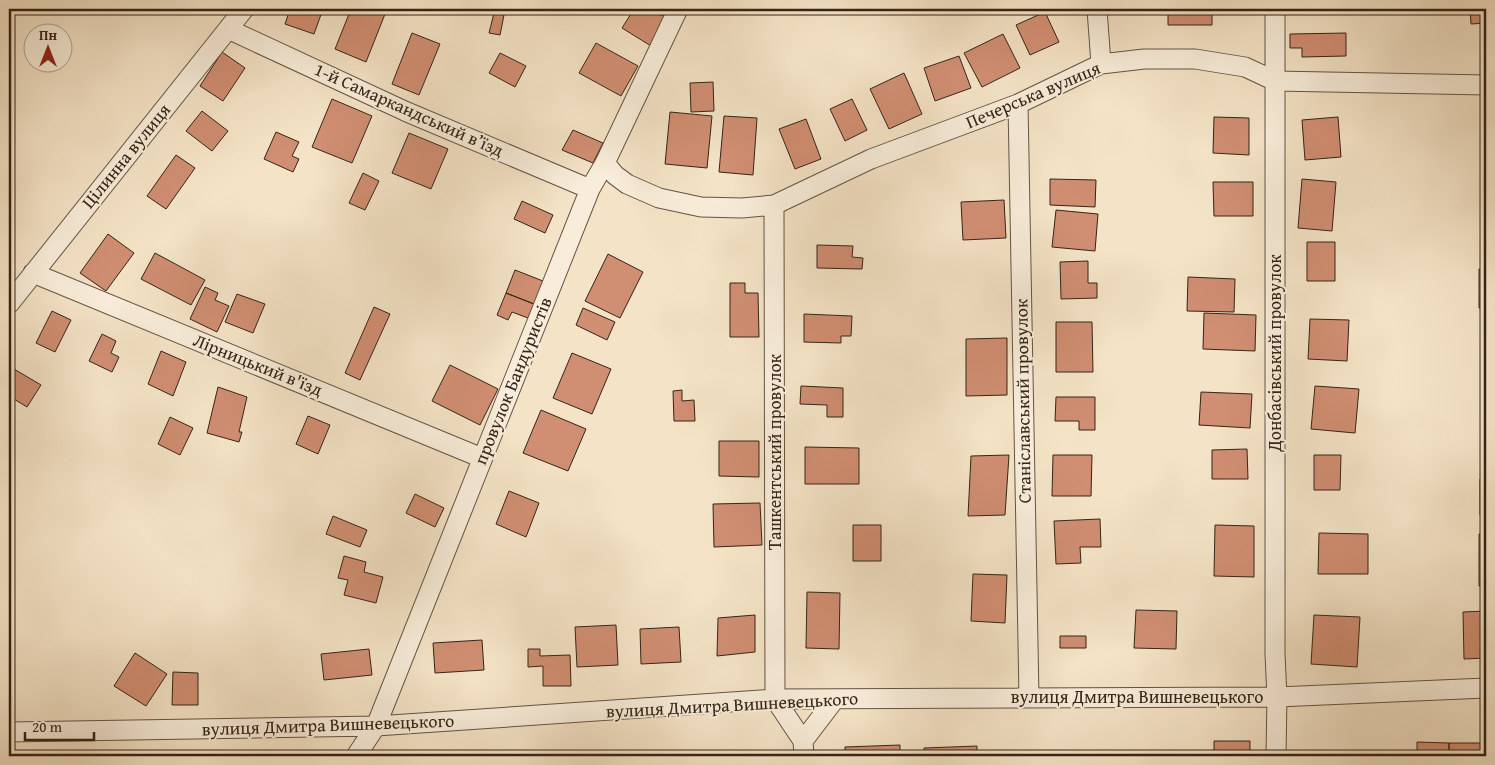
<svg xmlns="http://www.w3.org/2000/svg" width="1495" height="765" font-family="'Gentium Book Plus',serif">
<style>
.building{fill:#d08e72;stroke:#342417}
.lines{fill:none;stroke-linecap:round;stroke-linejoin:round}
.street-casing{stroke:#645443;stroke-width:21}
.street{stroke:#f8edda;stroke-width:19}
.labels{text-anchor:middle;stroke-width:4;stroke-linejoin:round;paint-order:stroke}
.street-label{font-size:18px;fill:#342417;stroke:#f8edda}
</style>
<rect width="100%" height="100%" fill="#f4e3c6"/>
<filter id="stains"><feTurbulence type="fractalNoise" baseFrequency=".004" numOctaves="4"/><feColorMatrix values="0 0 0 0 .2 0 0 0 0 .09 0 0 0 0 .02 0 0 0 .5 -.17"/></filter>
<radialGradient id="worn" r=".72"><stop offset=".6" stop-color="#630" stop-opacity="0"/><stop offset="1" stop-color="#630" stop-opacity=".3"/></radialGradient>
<path class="building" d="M290,9H323L314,34L285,24Z
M351,9H387L366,62L335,49Z
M634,9H651L668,19L651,46L622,28Z
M1168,9H1212V25H1168Z
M1470,9H1486V23L1471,24Z
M1045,12L1059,42L1030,55L1016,25Z
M494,13L504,15L500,35L489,33Z
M412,33L440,44L419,95L392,84Z
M1346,33V56L1302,57V48H1290V34Z
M1003,34L1020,68L982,87L964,53Z
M596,43L638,66L621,96L579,73Z
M222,52L245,68L223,101L200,86Z
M500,53L526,66L515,87L489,73Z
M959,56L971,88L935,101L924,68Z
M904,73L922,114L889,129L870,89Z
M713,82L714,111L691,112L690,83Z
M332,99L372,116L352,163L312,147Z
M852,99L867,130L845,141L830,109Z
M202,111L228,131L212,151L186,131Z
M670,112L712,116L707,168L665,164Z
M1482,112H1486V158H1481Z
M724,116L757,118L753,175L719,172Z
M1214,117L1249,118V155L1213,153Z
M1338,117L1341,157L1305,160L1302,120Z
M806,119L821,159L795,169L779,129Z
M573,130L603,143L593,163L562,150Z
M276,132L299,142L292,156L299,159L293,172L264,159Z
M409,133L448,149L431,189L392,173Z
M176,155L195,168L166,209L147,196Z
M363,173L379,181L365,210L349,203Z
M1050,179L1096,180L1095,207L1050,205Z
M1302,179L1336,182L1332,231L1298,228Z
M1213,182H1253V216H1214Z
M1004,200L1006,238L963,240L961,202Z
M522,201L553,215L545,233L514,219Z
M1056,210L1098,214L1095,251L1052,247Z
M108,234L134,253L106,291L80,273Z
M1307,242H1335V281H1307Z
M817,245L853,246L852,257L863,258L862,269L817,268Z
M155,253L205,280L191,305L141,279Z
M608,254L643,272L620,318L585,301Z
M1088,261V283H1097V298L1061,299L1060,262Z
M1479,269H1486V308H1479Z
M515,270L543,281L534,304L506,293Z
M1188,277L1235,279L1234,312L1187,311Z
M730,283H745V293H758L759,337H730Z
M205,287L218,293L215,300L229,306L217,332L190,319Z
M506,293L534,304L528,318L512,312L508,320L497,315Z
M237,294L265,304L253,333L225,322Z
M374,307L390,314L360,380L345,373Z
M583,308L615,322L607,340L576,325Z
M52,311L71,320L55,352L36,343Z
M1204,313L1256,315L1255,351L1203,349Z
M804,314L852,316L851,336H841V343L804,342Z
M1310,319L1349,320L1347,361L1308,359Z
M1056,322H1092L1093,372H1056Z
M102,334L116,341L111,353L119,357L112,372L89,361Z
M1007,338V395L966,396V339Z
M161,351L186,362L173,396L148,384Z
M572,353L611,369L592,414L553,398Z
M450,365L498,389L480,425L432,401Z
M9,366L41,385L27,407L9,396Z
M801,386L843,388V417H827V405L800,404Z
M1315,386L1359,389L1355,433L1311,429Z
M218,387L247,397L239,432H242L239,442L207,433Z
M682,390V401L694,400L695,421H674L673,391Z
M1201,392L1252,394L1250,428L1199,425Z
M1056,397H1095V430H1079V421H1055Z
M541,410L586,429L568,471L523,453Z
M308,416L330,425L318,454L296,444Z
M170,417L193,428L180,455L158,444Z
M719,441H759V477L719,476Z
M805,447L859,448V484H805Z
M1247,449L1248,479H1212V450Z
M1009,455L1005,515L968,516L971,456Z
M1053,455H1092L1091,496H1052Z
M1314,455H1341L1340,490H1314Z
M1480,479H1486V515H1480Z
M509,491L539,503L526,537L496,524Z
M415,494L444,508L435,527L406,513Z
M760,503L762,545L714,547L713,504Z
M333,516L367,530L360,547L326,534Z
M1100,519L1101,547H1080L1081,563L1056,564L1054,521Z
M853,525H881V561H853Z
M1215,525L1254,526V577L1214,576Z
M1319,533L1368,534V574H1318Z
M1479,534H1486V586H1479Z
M344,556L366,562L364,572L383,577L376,603L344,595L348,580L338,578Z
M973,574L1007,575L1005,623L971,621Z
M807,592L840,593L839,649L806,648Z
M1136,610L1177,611L1176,649L1134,648Z
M1486,611V658L1464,659L1463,612Z
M755,615V652L717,656L718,618Z
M1314,615L1360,617L1357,667L1311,664Z
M616,625L618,665L577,667L575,627Z
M679,627L681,662L641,664L640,629Z
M1060,636H1086V648H1060Z
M482,640L484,670L435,673L433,643Z
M369,649L372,675L324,680L321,654Z
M528,649H540V656L570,655L571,686H543V666L528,667Z
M135,653L167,674L146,706L114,686Z
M173,672L198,673V705H172Z
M1214,741H1250V756H1214Z
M1417,742L1449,743V756H1417Z
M1449,743H1484V756H1449Z
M900,745V756H845V747Z
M977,746V756H924V748Z
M1321,751L1365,752V756H1321Z
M766,754L767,756H722V755Z"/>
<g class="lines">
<g class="street-casing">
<path id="street" d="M1097,9L1101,64
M1275,9V654L1277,697L1276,756
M228,29L407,112L590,189
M1018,104L1029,698
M605,163L615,175L627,184L659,198L701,207L742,208L774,205L871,159L1018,104L1101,64L1144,59H1195L1245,67L1275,81L1486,85
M774,205L775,699L803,741L804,756
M33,273L482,458
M9,304L244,9
M9,732L376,726L775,699L1277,697L1486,688
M803,741L835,699
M356,756L376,726L590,189L605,163L678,9"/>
</g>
<use href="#street" class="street"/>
</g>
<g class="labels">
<g class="street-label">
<text transform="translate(1033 95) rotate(-23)" y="6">Печерська вулиця</text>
<text transform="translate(409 110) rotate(24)" y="6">1-й Самаркандський в’їзд</text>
<text transform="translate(126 156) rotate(-51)" y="6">Цілинна вулиця</text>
<text transform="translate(1275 353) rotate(-90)" y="6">Донбасівський провулок</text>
<text transform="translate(258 365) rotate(22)" y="6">Лірницький в'їзд</text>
<text transform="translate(513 381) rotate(-68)" y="6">провулок Бандуристів</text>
<text transform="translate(1023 401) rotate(-91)" y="6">Станіславський провулок</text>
<text transform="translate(775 452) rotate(-90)" y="6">Ташкентський провулок</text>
<text x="1137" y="703">вулиця Дмитра Вишневецького</text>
<text transform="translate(732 705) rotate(-3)" y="6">вулиця Дмитра Вишневецького</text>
<text transform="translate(328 725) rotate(-2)" y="6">вулиця Дмитра Вишневецького</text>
</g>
</g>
<rect width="1495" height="765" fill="none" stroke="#f4e3c6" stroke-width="30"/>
<rect x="10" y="10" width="1475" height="745" fill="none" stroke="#342417" stroke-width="2.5"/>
<rect x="15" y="15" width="1465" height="735" fill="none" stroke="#342417"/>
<g transform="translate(48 48)"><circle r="24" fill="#f8edda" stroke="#aa9d8c"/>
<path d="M0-4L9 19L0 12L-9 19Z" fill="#8f2418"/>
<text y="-8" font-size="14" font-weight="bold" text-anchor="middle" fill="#342417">Пн</text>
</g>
<path d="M25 732v8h69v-8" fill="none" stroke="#342417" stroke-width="2.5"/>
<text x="32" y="732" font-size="15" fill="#342417" stroke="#f8edda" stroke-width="4" paint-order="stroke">20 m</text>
<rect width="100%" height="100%" filter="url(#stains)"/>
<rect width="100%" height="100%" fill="url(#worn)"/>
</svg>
